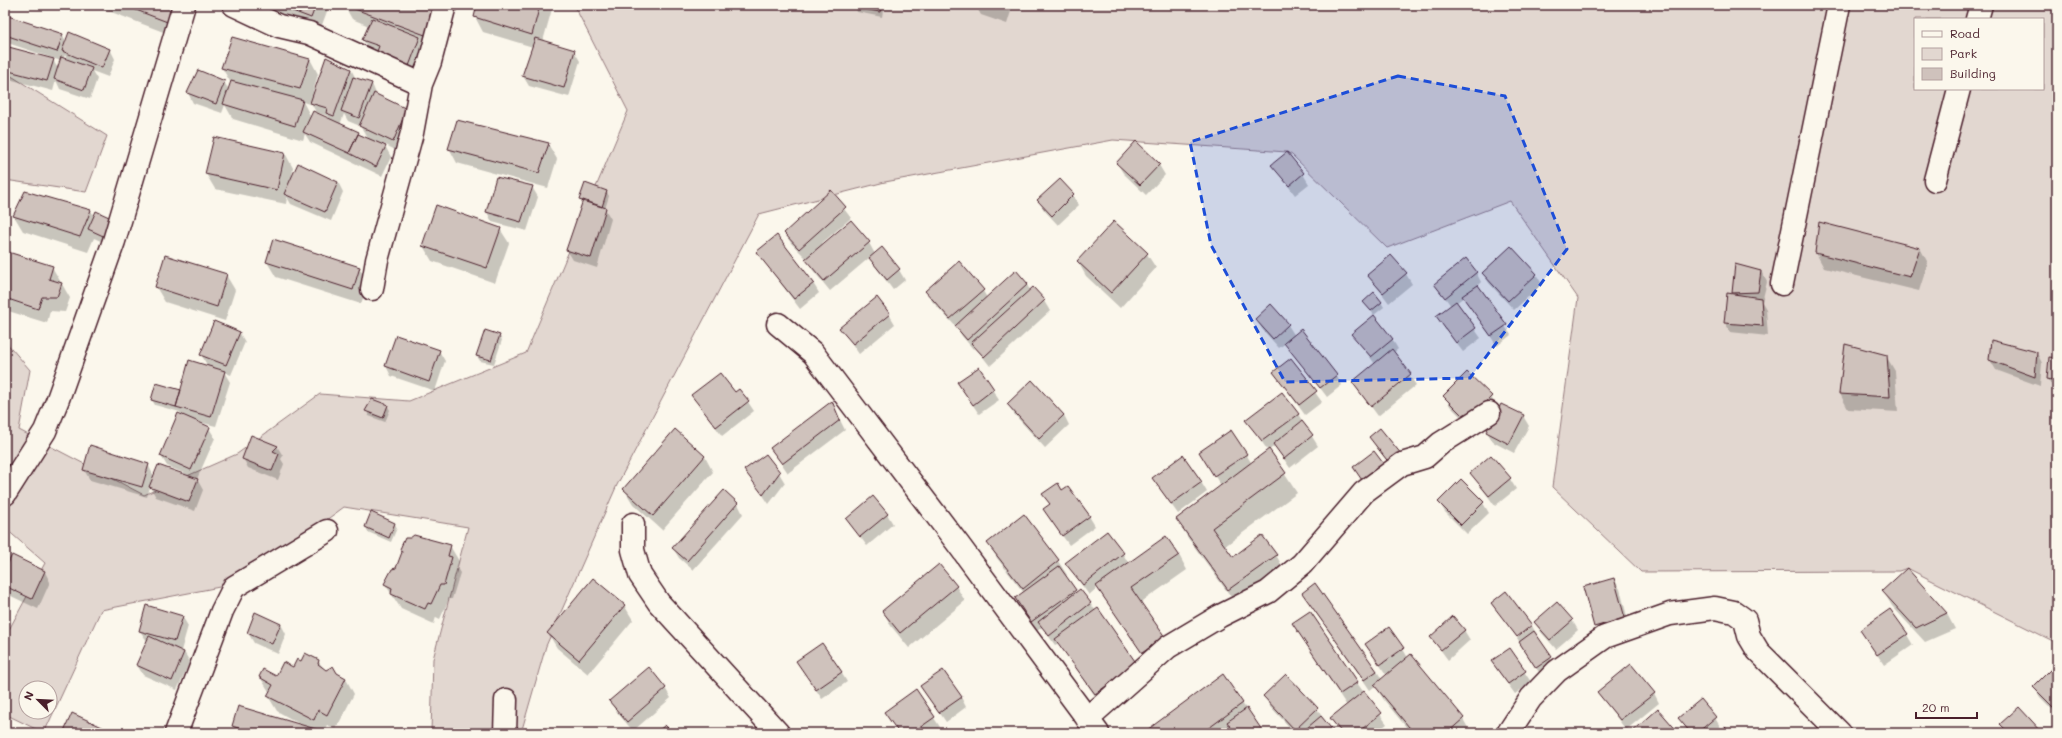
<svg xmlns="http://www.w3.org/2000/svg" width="2062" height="738" font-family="Mali,sans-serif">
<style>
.green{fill:#e2d7d0;stroke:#967b7e;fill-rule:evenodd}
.shadow{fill:#0003;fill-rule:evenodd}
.building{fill:#cfc2bc;stroke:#4a1f2b}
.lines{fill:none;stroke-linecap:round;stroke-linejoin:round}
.street-casing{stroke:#4a1f2b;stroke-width:25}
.street{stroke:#fbf7ec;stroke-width:22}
.marked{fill:#1d4ed8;fill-opacity:0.2;stroke:#1d4ed8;stroke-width:3;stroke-dasharray:8 5;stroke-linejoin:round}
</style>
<rect width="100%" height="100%" fill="#fbf7ec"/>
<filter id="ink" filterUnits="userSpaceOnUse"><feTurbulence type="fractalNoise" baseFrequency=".025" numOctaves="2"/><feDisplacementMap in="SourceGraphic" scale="8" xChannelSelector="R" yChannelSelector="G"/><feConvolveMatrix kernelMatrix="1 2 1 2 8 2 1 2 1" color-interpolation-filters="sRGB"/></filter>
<g filter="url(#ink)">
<path class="green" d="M574,5H2057V643L1907,568L1899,571L1641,572L1552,487L1578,298L1510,201L1387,248L1292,155L1287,152L1113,140L885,182L759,214L617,485L546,646L521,733H431L433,659L468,527L344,507L240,583L101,610L44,733L5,714V637L45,563L5,528V341L30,370L19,430L144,495L237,454L320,394L409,401L526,353L628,111ZM1915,19H2043V89H1915ZM26,688H50V712H26Z
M5,72L107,136L86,192L5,180Z"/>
<path class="shadow" d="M93,5H180L179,38Z
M254,5H328L329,6L319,33Z
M344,5H445L414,75L369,49L363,40L369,26L352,19Z
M478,5H549L552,9L543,41L574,51L580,61L569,97L529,86L523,76L533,47L483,32L475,17Z
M855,5H884L882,17L857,12Z
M975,5H1013L1007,24L981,15Z
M5,16L62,35L66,42L110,49L115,59L108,77L92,71L97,79L90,99L60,89L56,80L53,91L5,78V47L53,60L58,69L61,61L5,42ZM65,55L68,61L63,59Z
M310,59L318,74L313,92L351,69L356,79L372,84L377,96L406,110L399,152L384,144L391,157L382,176L310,142L305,134L303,140L233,119L225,105L222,113L193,103L188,93L224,82L229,90L231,83L222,68ZM310,101L317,114L311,117L303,102L309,104ZM319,113L328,116L331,121L318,114ZM344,114L348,121L360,126L368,138L340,125Z
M548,144L557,159L548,188L457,163L449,148Z
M285,153L293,168L292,177L338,182L343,192L331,221L291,204L287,197L286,204L215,189L206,174Z
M1117,163L1159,165L1165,175L1146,195L1123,173Z
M1273,166L1303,174L1309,184L1295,195Z
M1060,180L1073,195L1079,205L1058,225L1044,210L1038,200Z
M532,187L538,197L527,231L492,222L487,212Z
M606,191L609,196L605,209L611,219L597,268L573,260L567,250L583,204L580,199Z
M25,192L91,211L120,250L94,238L88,252L23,231L14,216Z
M831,192L851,218L822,243L824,245L851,221L869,243L875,254L882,248L899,270L905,280L893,290L869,258L830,291L812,269L806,258L791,243L785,233Z
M500,229L509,243L495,283L432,261L423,246Z
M1920,248L1928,263L1919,291L1824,268L1816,253Z
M5,252L52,267L70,298L65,312L50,311L47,323L5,310Z
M757,252L813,283L819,293L800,309Z
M1147,254L1156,268L1120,308L1086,276L1078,262Z
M267,262L359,268L368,283L361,304L276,277Z
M1761,271L1767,282L1762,302L1766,309L1768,336L1730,332L1725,322L1735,295L1733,293Z
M1476,272L1481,282L1477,286L1511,335L1497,346L1464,297L1456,303L1481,338L1463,352L1443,326L1451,306L1436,285Z
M1483,273L1536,274L1542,284L1514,310L1489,283Z
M1406,274L1412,284L1389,303L1368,275Z
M226,275L235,290L225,321L165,302L156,287Z
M1027,285L1030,290L1032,288L1044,301L1050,311L990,366L975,347L973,349L962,336L957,328L932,301L927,291H983L987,298Z
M1381,302L1384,307L1374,315L1367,306Z
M1271,306L1288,325L1295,336L1336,375L1342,385L1327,397L1286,343L1279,348L1262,329L1256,319Z
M889,314L895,324L859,354L841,328Z
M239,332L245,342L231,375L224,372L230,382L216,426L194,421L209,428L215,438L197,479L203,490L195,511L156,497L150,487L147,497L90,480L84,470L148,465L154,476L183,475L184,473L167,466L161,456L182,416L180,412L155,405L152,400L181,392L208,367L201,354Z
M1353,334L1392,339L1398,349L1393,353L1416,385L1378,416L1353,382L1375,364Z
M499,335L502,340L494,364L480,361L477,356Z
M1846,346L1886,356L1895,371L1898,412L1848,409L1840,394Z
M439,351L445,361L435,391L391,376L386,366Z
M2037,353L2042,363L2040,386L1996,370L1990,360Z
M1291,359L1322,402L1305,415L1274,372Z
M2057,359V390L2054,389L2048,379Z
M978,368L999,400L979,414L958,383Z
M734,394L748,402L754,411L722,436L693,396Z
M1445,396L1491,397L1497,407L1474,430L1450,406Z
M831,402L845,430L788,473L771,448Z
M1008,404L1064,415L1069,425L1045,448L1014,414Z
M387,405L390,410L385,422L369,416L367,411Z
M1298,414L1318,446L1290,468L1275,446L1269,450L1297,493L1225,546L1233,558L1276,555L1287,575L1240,609L1188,538L1177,519L1221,486L1206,462L1246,454L1252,464L1268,451L1247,420Z
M1523,416L1529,426L1514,453L1493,442L1487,432Z
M675,431L705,457L713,472L662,530L633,504L624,489Z
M1370,437L1397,473L1376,447Z
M277,446L283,456L281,459L284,464L278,480L248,468L243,458Z
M746,470L779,473L785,483L769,504Z
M1471,473L1510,479L1516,489L1495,506Z
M1153,479L1201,482L1207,492L1178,514Z
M1461,480L1483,503L1489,513L1467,534L1445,512L1439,502Z
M1062,491L1089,516L1095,526L1069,545L1044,510L1050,505L1044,495Z
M724,492L738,504L743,514L693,570L679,558L673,548Z
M887,514L893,524L867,546L847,519Z
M395,524L397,528L391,542L368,532L366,527Z
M988,543L1058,561L1067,575L1065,577L1076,593L1080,590L1136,664L1104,709L1059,643L1055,645L1042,627L1037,631L1016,598L1024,593L997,558Z
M450,546L459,561L457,568L460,573L452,599H449L440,619L436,617L434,624L401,609L385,584Z
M1123,554L1129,564L1179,555L1187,570L1140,603L1164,637L1152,667L1098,587L1089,595L1066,563Z
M12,556L45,572L50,582L38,609L5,593V571Z
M1907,570L1947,614L1955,629L1925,642L1892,606L1883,591Z
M1614,579L1620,589L1630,628L1600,636L1595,626Z
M956,586L965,601L909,648L891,626L883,611Z
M1303,593L1377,671L1382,680L1387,676L1366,644L1403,649L1408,658L1411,656L1463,719L1471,733H1411L1384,700L1375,686L1370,690Z
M1492,603L1531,625L1516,636Z
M624,605L633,620L588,674L557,648L548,633Z
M182,616L188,626L181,651L184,652L190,662L177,690L143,675L137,665L147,641L140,631Z
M1572,620L1578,630L1556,649L1541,632L1535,622Z
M281,624L286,634L278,654L254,643L248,633Z
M1532,626L1556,668L1542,677L1517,638Z
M1464,630L1470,640L1448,660L1431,637Z
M1861,630L1907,635L1913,645L1884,665Z
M1302,638L1357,683L1387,724L1375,733H1342L1332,718L1347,706Z
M1509,649L1531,682L1515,694L1498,671Z
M318,661L326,671L346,679L354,694L336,729L327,725L323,733H258L243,729V731L251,733H237L233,726L307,728L277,711L268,696L270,693L260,677H277L302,662Z
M797,661L841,672L847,682L822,699Z
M2057,674V714L2040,697L2034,687Z
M5,676L8,682L5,688Z
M922,687L961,697L966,707L946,722Z
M665,688L671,698L633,731L616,711L610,702Z
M1598,692L1654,693L1659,703L1626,730Z
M1264,696L1317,709L1333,733H1295L1270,706Z
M1242,703L1263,733H1235L1233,731L1231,733H1145Z
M885,712L934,718L940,727L932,733H899Z
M1679,718H1715L1721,728L1714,733H1689Z"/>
<path class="building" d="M123,5H178L170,23Z
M277,5H316L311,18Z
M344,5H439L425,35Z
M477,5H540L532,35L474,17Z
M854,5H881L880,12L853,7Z
M5,15L63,34L57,52L5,35Z
M372,18L420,37L409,66L376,54L379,46L362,40Z
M69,32L110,49L102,68L62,51Z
M232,37L310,59L300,89L221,68Z
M535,38L575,50L564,88L522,76Z
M5,46L54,59L47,81L5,70Z
M61,57L92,68L84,90L54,79Z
M326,57L351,69L334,116L326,113L327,108L310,103Z
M198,70L225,81L216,104L187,93Z
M353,77L372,83L359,118L341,111Z
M231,81L303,100L295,126L223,104Z
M374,93L407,109L393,142L359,126Z
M313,111L359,132L349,153L303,132Z
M457,120L549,143L539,173L448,149Z
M358,134L386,146L376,167L349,153Z
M214,137L285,153L277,190L205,174Z
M1136,141L1160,164L1140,185L1116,163Z
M1287,152L1304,173L1289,186L1271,165Z
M298,163L338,182L325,212L284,194Z
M496,177L533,186L521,222L486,212Z
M1060,179L1074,194L1052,216L1037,200Z
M585,183L607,191L602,207L579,200Z
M831,190L846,207L799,249L784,233Z
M25,191L91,210L80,237L13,216Z
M583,200L606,208L591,258L566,250Z
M436,205L501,228L487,268L422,246Z
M96,211L122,223L114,241L88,229Z
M851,220L870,242L824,281L805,259Z
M1114,221L1148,253L1111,293L1077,261Z
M1819,222L1920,248L1910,277L1815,253Z
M777,235L814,283L794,299L756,252Z
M273,239L360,267L353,290L266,262Z
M1511,246L1537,274L1508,301L1482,273Z
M882,247L900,269L887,280L869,258Z
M5,251L53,266L49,279L62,283L57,297H42L38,309L5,298Z
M165,255L227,274L217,307L155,287Z
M1391,255L1407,273L1383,293L1367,275Z
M1466,258L1477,272L1445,298L1434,284Z
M959,261L984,290L950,319L925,291Z
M1735,264L1761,271L1758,292L1732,293Z
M1016,270L1028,284L967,340L955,326Z
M1478,285L1507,325L1491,336L1462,296Z
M1033,287L1045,300L984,357L971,343Z
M1374,292L1382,302L1371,311L1363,302Z
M1727,293L1761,298L1763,326L1724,323Z
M877,297L890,314L853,344L839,328Z
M1456,301L1476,328L1456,343L1436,316Z
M1271,304L1289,324L1273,339L1255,319Z
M1374,315L1393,339L1371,357L1351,334Z
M214,321L240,332L226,365L200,355Z
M1301,329L1337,375L1320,388L1284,343Z
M485,330L500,335L491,360L476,356Z
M396,335L440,350L429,382L385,366Z
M1991,340L2037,352L2035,377L1989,360Z
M1845,344L1887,355L1890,397L1839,394Z
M1392,349L1411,374L1371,407L1352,382Z
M2049,357L2057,358V381L2047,379Z
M1291,358L1317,391L1299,405L1273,372Z
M189,360L225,371L211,417L176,407Z
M979,367L994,389L973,405L957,382Z
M1467,372L1492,396L1468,421L1443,396Z
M720,373L735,392L739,389L749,401L716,427L691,395Z
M1032,380L1064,415L1039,439L1007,404Z
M156,383L181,390L176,407L151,400Z
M1282,392L1299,414L1262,441L1245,420Z
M372,399L388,405L383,418L365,411Z
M832,401L840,420L782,464L770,448Z
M1501,404L1524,415L1509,444L1486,432Z
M178,413L210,427L191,470L160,456Z
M1302,421L1313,435L1284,459L1273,444Z
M1380,428L1402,455L1390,464L1369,437Z
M675,429L705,456L653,516L623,489Z
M1231,430L1247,454L1214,476L1199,452Z
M251,435L278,446L273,451L279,454L272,471L242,459Z
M90,445L149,464L142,487L83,470Z
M1269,449L1286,473L1212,528L1233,557L1262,535L1277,555L1228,590L1176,519Z
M1374,451L1386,467L1364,483L1353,467Z
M766,454L780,472L763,495L744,470Z
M1183,455L1202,482L1171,504L1152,478Z
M1491,455L1511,478L1489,496L1470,473Z
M158,465L198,479L189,502L149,487Z
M1461,479L1484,502L1461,525L1438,502Z
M1058,483L1062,490L1068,486L1090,516L1062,536L1043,509L1050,504L1042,494Z
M724,490L738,503L687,561L672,548Z
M873,496L888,514L860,537L846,519Z
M371,512L395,523L389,538L365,527Z
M1024,514L1059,560L1023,589L987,543Z
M1107,531L1124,553L1083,585L1065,563Z
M414,535L451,545L448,556L452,557L444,585H440L431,604L428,603L425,609L391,594L392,588L384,584L392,569L396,568L402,552L400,549L405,538H410Z
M1166,536L1179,555L1131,588L1165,637L1142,653L1096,586Z
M12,555L45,571L32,599L5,586V569Z
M939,564L957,586L900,633L882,611Z
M1059,566L1076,590L1031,622L1015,598Z
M1907,568L1947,613L1916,628L1882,591Z
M593,578L625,605L579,660L547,633Z
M1614,578L1625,618L1594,627L1583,587Z
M1315,583L1377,671L1364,680L1302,593Z
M1080,589L1091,603L1049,636L1038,622Z
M1506,591L1532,625L1517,637L1491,603Z
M1557,602L1573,620L1550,640L1534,622Z
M146,605L183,616L175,641L139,631Z
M1098,608L1137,664L1095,694L1055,639Z
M1890,609L1908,634L1877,655L1860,630Z
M1310,611L1358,682L1340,694L1292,623Z
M255,612L281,624L272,644L247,633Z
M1453,616L1465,630L1441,650L1430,637Z
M1389,627L1404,648L1380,665L1365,644Z
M1534,631L1552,657L1536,668L1519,642Z
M149,636L184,652L172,681L136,665Z
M822,643L842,672L816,690L796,661Z
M1510,648L1526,671L1508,684L1491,661Z
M305,653L319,660L318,664L326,670L333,666L337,673L346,678L327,715L318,710L314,720L267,696L273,685L259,677L263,669L276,676L283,662L293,667L297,659L301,661Z
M1411,654L1464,718L1447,733H1414L1374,685Z
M1631,664L1655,693L1620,720L1597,692Z
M649,667L666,688L627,722L609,701Z
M2052,668L2057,673V711L2033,687Z
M943,670L962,697L939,713L920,686Z
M1223,674L1243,703L1202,733H1143Z
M1286,674L1318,708L1295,730L1263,696Z
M916,689L935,717L912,733H899L884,712Z
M1364,691L1382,713L1357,733H1342L1330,718Z
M1701,699L1716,717L1697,733H1691L1678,718Z
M238,706L319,730V733H254L232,726Z
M2019,707L2043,733H2009L2000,724Z
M1247,708L1264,733H1235L1227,722Z
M1658,709L1679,733H1631Z
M72,713L115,733H63Z
M1321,716L1335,733H1301Z
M665,725L673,733H656Z
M1725,727L1730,733H1717Z"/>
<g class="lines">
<g class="street-casing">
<path id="street" d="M234,5L279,26L309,33L421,84
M1977,19L1981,5
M1935,180L1959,89
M1782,284L1839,5
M372,289L377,260L412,133L421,84L430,62L445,5
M778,324L813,353L958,544L1098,733
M5,494L45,431L58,399L114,241L184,5
M633,524V550L640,575L659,603L778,733
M1087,719L1168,647L1220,616L1268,592L1302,564L1364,492L1402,464L1425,457L1441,443L1489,413
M176,733L222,611L234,587L327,531
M505,733L506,700
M1508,733L1531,698L1557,671L1605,637L1670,614L1715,608L1734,612L1745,620L1749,636L1758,651L1840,733"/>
</g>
<use href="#street" class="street"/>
</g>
</g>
<path class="marked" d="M1398,76L1505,96L1567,249L1470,378L1285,382L1211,245L1190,142Z"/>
<rect width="2062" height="738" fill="none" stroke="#fbf7ec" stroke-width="20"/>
<rect x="10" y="10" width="2042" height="718" fill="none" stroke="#4a1f2b" stroke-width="1.5" filter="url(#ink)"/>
<rect x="1914" y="18" width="130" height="72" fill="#fbf7ec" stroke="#b4a19f"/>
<rect x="1922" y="31" width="20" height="6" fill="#fbf7ec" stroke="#b4a19f"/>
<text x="1950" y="38" font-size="12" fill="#4a1f2b">Road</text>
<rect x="1922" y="48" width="20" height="12" fill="#e2d7d0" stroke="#b4a19f"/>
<text x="1950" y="58" font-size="12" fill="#4a1f2b">Park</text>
<rect x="1922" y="68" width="20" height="12" fill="#cfc2bc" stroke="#b4a19f"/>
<text x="1950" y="78" font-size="12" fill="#4a1f2b">Building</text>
<g transform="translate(38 700) rotate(294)"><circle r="19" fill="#fbf7ec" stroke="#b4a19f"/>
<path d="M0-3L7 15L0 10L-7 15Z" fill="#4a1f2b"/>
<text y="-6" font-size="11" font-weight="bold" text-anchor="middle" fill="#4a1f2b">N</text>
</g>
<path d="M1916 712v6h61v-6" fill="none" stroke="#4a1f2b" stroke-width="2"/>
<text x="1922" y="712" font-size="12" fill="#4a1f2b" stroke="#fbf7ec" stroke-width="3" paint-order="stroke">20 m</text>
</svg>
